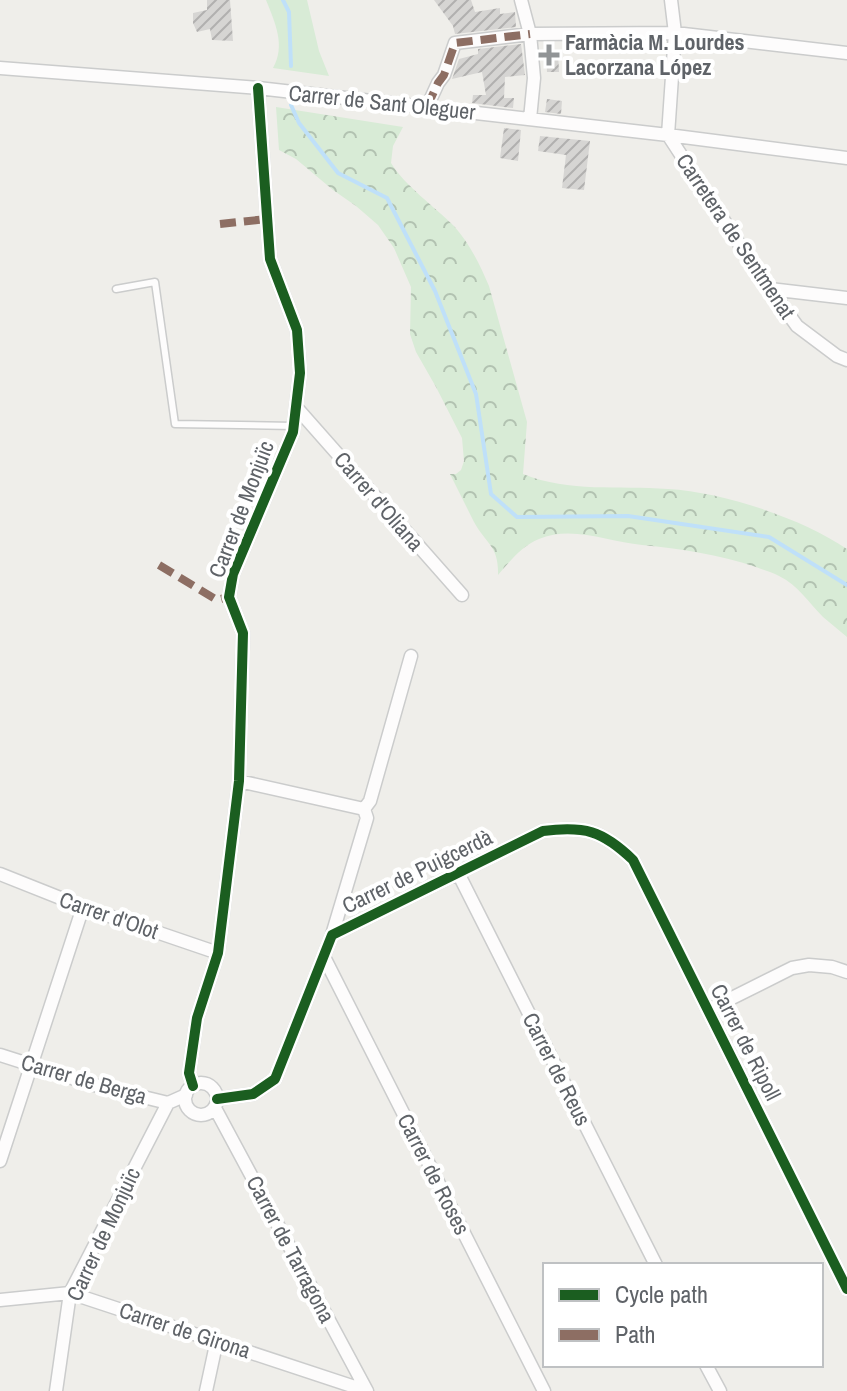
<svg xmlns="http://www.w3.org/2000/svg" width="847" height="1391" font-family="'Archivo Narrow',sans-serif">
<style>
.grass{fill:#d8ebd6}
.forest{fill:url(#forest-crowns)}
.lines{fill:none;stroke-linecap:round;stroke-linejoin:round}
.stream{stroke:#bfe0f9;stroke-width:4}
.building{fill:url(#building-hatch)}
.lane-casing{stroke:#cbcccc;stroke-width:9}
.street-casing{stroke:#cbcccc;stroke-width:15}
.lane{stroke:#fdfcfc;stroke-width:6}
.street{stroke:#fdfcfc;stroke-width:12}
.quiet{stroke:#8d6e63;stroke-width:8;stroke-dasharray:16 8;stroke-linecap:butt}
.cycleway-casing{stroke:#fff;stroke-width:15}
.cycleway{stroke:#1b5e20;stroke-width:10}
.poi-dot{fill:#919496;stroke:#fff;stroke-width:3}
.labels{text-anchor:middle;stroke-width:8;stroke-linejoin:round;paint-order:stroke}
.poi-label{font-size:22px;font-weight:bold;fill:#5f6368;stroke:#fff;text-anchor:start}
.street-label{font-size:22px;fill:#5f6368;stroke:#fff}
</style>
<defs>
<pattern id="forest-crowns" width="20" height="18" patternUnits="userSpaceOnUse" patternTransform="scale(2)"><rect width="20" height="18" fill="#d8ebd6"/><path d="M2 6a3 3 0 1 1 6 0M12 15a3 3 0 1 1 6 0" fill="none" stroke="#b2c2b1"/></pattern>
<pattern id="building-hatch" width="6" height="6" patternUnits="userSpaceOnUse" patternTransform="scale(2)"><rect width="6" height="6" fill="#d6d5d3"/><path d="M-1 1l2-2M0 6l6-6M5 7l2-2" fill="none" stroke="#b1b0af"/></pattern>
</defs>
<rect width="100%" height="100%" fill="#efeeea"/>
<path class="grass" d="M266,0H307L319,51L329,76L273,68C286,45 275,23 266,0Z"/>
<path class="forest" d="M276,107L403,127L393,146L391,163C404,185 435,207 454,226C470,244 480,265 489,286L527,422L523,474C570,493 618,485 668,489C722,492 802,518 847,549V637C839,630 831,624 823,617C809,603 798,585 779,576C772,572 763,570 756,567C718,554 681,549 642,545C609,542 572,525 539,539C522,546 510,561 498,575C499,546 486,544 474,522C466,506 458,490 450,474H456L461,470L464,461L462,438L436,387L416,352L410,334L411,287L394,248L378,225L356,206L333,190L296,159L279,150Z"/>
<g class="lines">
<path class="stream" d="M283,0L289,12L291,66
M291,105L299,123L338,173L387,198L435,291L476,394L491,494L517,517L628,516L769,537L847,585"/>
</g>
<path class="building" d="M207,0H230L233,41L212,40L210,29L197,32L193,23V13L207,10Z
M434,0H471L475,12L500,8V14L515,12L516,27L455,34L453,26Z
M521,44L525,75L505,77L504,98H514L513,108L472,103L473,95H486L482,72L452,79L459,59L478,54V49Z
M558,51L559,72H547L546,52Z
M547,99L562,101L561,114L545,112Z
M504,128L521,130L518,161L500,158Z
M540,136L590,141L584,190L562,188L566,155L538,151Z"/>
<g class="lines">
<g class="lane-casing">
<path id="lane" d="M116,289L155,282L175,424L294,426"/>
</g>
<g class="street-casing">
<path id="street" d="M521,0L530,34L534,78L530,119
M0,68L258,88L668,135L847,158
M427,107L438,83L444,75L455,43L530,34L675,33L847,53
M668,135L753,265L797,326L837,356L847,360
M668,135L675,33L671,0
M770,289L847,298
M296,407L462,595
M239,781L364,809L367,818L332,935
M364,809L370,801L411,656
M458,873L656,1265
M0,874L83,907L218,953
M324,957L544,1391
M708,1010L792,968L809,965L832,967L847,972
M0,1055L94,1085L168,1103
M185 1099a16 16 0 1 1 32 0a16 16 0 1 1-32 0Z
M193,1086L189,1073L197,1018L218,953L239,781L243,633L229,597L233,574L293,432L300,373L297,330L270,259L258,88
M217,1099L253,1094L275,1079L332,935L543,831C584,826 602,830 633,860L847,1289
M215,1108L367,1391
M0,1161L83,907
M0,1300L70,1293L367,1391
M706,1365L720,1391
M56,1391L70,1293L168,1103L186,1095
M206,1391L217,1340"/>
</g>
<use href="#lane" class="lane"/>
<use href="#street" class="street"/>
<path class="quiet" d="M427,107L438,83L444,75L455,43L530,34
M220,224L267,219
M159,565L217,600L229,597"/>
<g class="cycleway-casing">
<path id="cycleway" d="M193,1086L189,1073L197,1018L218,953L239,781L243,633L229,597L233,574L293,432L300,373L297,330L270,259L258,88
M217,1099L253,1094L275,1079L332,935L543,831C584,826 602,830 633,860L847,1289"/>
</g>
<use href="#cycleway" class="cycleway"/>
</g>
<path class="poi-dot" d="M545 43h8v8h8v8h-8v8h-8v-8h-8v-8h8z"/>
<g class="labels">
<g class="poi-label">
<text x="565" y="50">Farmàcia M. Lourdes<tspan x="565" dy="25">Lacorzana López</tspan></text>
</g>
<g class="street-label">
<text transform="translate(382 102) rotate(6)" y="8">Carrer de Sant Oleguer</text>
<text transform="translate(736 236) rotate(56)" y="8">Carretera de Sentmenat</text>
<text transform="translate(379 501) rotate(49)" y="8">Carrer d'Oliana</text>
<text transform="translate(241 509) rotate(-69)" y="8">Carrer de Monjuïc</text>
<text transform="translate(417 871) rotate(-26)" y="8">Carrer de Puigcerdà</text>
<text transform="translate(109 915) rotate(19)" y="8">Carrer d'Olot</text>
<text transform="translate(746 1042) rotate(63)" y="8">Carrer de Ripoll</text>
<text transform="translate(557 1069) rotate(63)" y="8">Carrer de Reus</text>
<text transform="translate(84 1079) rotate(16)" y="8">Carrer de Berga</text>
<text transform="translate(434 1174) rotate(63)" y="8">Carrer de Roses</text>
<text transform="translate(103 1234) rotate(-65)" y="8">Carrer de Monjuïc</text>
<text transform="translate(291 1249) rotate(62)" y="8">Carrer de Tarragona</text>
<text transform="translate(185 1330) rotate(18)" y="8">Carrer de Girona</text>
</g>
</g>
<rect x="543" y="1263" width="280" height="104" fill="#ffffff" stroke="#bfc1c3" stroke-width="2"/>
<rect x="559" y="1289" width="40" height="12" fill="#1b5e20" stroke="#bfc1c3" stroke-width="2"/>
<text x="615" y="1303" font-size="24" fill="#5f6368">Cycle path</text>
<rect x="559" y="1329" width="40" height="12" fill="#8d6e63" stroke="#bfc1c3" stroke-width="2"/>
<text x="615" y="1343" font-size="24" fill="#5f6368">Path</text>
</svg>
